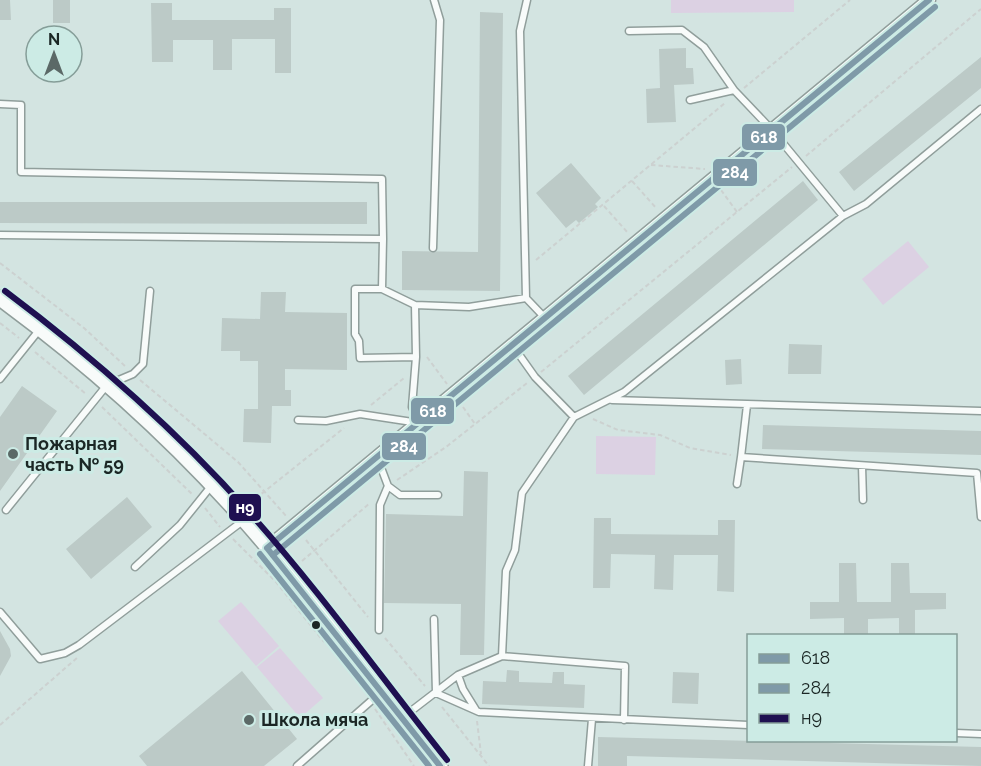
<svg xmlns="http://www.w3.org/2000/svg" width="981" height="766" font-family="Raleway,sans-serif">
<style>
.green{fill:#dcd1e3}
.building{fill:#bccac7}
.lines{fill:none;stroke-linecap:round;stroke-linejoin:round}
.service-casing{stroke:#909e9b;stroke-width:9}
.minor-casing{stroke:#909e9b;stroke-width:15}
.tertiary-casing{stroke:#909e9b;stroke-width:18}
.path{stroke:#ccd1d0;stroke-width:2;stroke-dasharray:4.5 3;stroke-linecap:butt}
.service{stroke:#f8fbfa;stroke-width:6}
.minor{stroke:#f8fbfa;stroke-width:12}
.tertiary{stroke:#f8fbfa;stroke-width:15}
.bus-1-casing{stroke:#ccebe5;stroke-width:10}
.bus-2-casing{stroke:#ccebe5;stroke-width:10}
.bus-3-casing{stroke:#ccebe5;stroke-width:10}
.bus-1{stroke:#7f9aa8;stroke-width:6}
.bus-2{stroke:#7f9aa8;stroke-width:6}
.bus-3{stroke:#1f1051;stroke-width:6}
.poi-dot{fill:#5b6967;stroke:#ccebe5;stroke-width:2}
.bus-dot{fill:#1b2725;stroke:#ccebe5;stroke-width:2}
.labels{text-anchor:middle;stroke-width:6;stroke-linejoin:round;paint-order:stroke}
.poi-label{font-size:18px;font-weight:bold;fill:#1b2725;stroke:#ccebe5;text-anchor:start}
.line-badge{stroke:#ccebe5;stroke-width:2}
.badge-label{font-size:16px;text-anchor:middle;font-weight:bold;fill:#fff}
</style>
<rect width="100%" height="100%" fill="#d3e4e1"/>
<path class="green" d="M671,0H794V12L671,13Z
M908,241L929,267L883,305L862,279Z
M596,436L656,437L655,475L596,474Z
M241,602L279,646L256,666L218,621Z
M280,648L323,698L300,718L257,667Z"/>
<path class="building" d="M0,0H10L11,20H0Z
M53,0H70V23H53Z
M151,3H172V20H274V8H291V73H275V39H232V70H213V40H173V62H152Z
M480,12L503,13L500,291L402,290V251L478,252Z
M686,48V68H693L694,84L674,85L676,122L647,123L646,89L660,88L659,49Z
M981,57V88L854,191L839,172Z
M571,163L601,198L595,204L598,207L579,223L576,220L566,228L536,193Z
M803,181L818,200L584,395L568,376Z
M0,202H367V224L0,223Z
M261,292H286L285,312L347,313V370L285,369V390H291V406H272L271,443L243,442L244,409H258V361H240V351H221L222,318L260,319Z
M789,344L822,345L821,374H788Z
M741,359L742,384L726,385L725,360Z
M22,386L57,411L0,491V417Z
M763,425L981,431V455L762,449Z
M464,471L488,472L484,655H460L461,604L384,603L386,514L463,516Z
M127,497L152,527L91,579L66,549Z
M594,518H611V534L718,535V520H735L734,592L717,591L718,555H674L673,590L654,589L655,555L611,554L610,588H593Z
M839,563H856L857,602H891V563H909L910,593H946V609L915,610V636H899V618L868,619V636H844V618L810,619V602H839Z
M0,631L10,649L11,656L0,676Z
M507,670L519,671V682L552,683L553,672H564V684L585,685L584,708L482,704L483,681L506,682Z
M242,671L297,739L264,766H147L139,756Z
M673,672L699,673L698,704L672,703Z
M598,737L981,747V766L627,756V766H598Z"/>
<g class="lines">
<g class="service-casing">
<path id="service" d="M629,31L682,30L704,47L734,90
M690,100L734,90L772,130L843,216
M0,104L21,105V172L382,179L383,239L0,235
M383,239L382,289L415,305L469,307L526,298L546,319
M433,248L440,20L434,0
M382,289H355V334L359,341L360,358L416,357
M526,298L520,31L527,0
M513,346L535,377L574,417
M0,379L40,329
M612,400L981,411
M747,405L741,457L977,473L981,517
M298,420L326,421L360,414L419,423L412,407L416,357L415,305
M377,457L388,486L380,505L379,630
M862,466L863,500
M737,484L741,457
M388,486L400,495H438
M6,510L107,385L133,374L143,364L150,291
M135,567L180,525L212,485
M0,612L40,659L65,653L79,645L244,520
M434,619L436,693L479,712L748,725
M502,656L506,571L515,550L522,493L574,417L624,392L843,216L866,204L981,109
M458,675L463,689L476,710
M402,718L458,675L502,656L625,666L624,720
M956,733L981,734
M297,766L380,693
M588,766L592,719"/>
</g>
<g class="minor-casing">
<path id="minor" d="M267,548L929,0"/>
</g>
<g class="tertiary-casing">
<path id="tertiary" d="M0,298C87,362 170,436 242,517C312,596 373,684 440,766"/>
</g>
<path class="path" d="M744,88L850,0
M806,156L981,9
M651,165L705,169
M632,181L657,209
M721,190L737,212
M604,206L628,233
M536,260L725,103
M0,263L84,328L125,366
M0,323L19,338
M35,352L86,394
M427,357L447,384
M541,372L792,167
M140,380L238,462L287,517
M371,405L404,378
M102,407L193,495
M463,407L475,424
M593,419L618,430L660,435L690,448L731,455
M397,480L446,447L527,383
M250,503L344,428
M205,508L220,527
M233,539L276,582L324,642
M306,540L368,617
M302,561L370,503
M385,638L425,686
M442,707L489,766
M375,709L414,766
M477,721L481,754
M0,725L78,657"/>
<use href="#service" class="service"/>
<use href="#minor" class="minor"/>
<use href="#tertiary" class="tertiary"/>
<g class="bus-1-casing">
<path id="bus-1" d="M267,548L929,0
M267,548L440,766"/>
</g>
<g class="bus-2-casing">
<path id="bus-2" d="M260,554L429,766
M273,555L935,7"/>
</g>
<g class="bus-3-casing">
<path id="bus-3" d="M5,291C93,357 175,429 248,511C319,590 381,677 447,760"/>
</g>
<use href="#bus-1" class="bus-1"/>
<use href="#bus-2" class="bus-2"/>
<use href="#bus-3" class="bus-3"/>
</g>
<g class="poi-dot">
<circle cx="13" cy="454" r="6"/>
<circle cx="249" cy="720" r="6"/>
</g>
<circle class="bus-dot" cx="316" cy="625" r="5"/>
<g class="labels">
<g class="poi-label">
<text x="25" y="450">Пожарная<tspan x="25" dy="21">часть № 59</tspan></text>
<text x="261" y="726">Школа мяча</text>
</g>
</g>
<g class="line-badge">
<rect x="741" y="123" width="45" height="28" rx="6" fill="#7f9aa8"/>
<rect x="712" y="158" width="46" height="29" rx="6" fill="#7f9aa8"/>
<rect x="410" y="397" width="45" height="28" rx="6" fill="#7f9aa8"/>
<rect x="381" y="432" width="46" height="29" rx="6" fill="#7f9aa8"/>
<rect x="228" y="493" width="34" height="29" rx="6" fill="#1f1051"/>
</g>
<g class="badge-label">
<text x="764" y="143">618</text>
<text x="735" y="178">284</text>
<text x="433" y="417">618</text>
<text x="404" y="452">284</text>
<text x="245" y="513">н9</text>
</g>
<rect x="747" y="634" width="210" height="108" fill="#ccebe5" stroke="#859d98" stroke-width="1.5"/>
<rect x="759" y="654" width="30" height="9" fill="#7f9aa8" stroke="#859d98" stroke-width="1.5"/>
<text x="801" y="664" font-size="18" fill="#1b2725">618</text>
<rect x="759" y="684" width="30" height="9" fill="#7f9aa8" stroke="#859d98" stroke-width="1.5"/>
<text x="801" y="694" font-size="18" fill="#1b2725">284</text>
<rect x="759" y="714" width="30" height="9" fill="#1f1051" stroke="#859d98" stroke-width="1.5"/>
<text x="801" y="724" font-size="18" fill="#1b2725">н9</text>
<g transform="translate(54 54)"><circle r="28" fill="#ccebe5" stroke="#859d98" stroke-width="1.5"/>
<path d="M0-4.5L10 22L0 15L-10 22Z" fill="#5b6967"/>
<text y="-9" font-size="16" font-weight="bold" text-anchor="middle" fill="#1b2725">N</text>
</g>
</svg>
